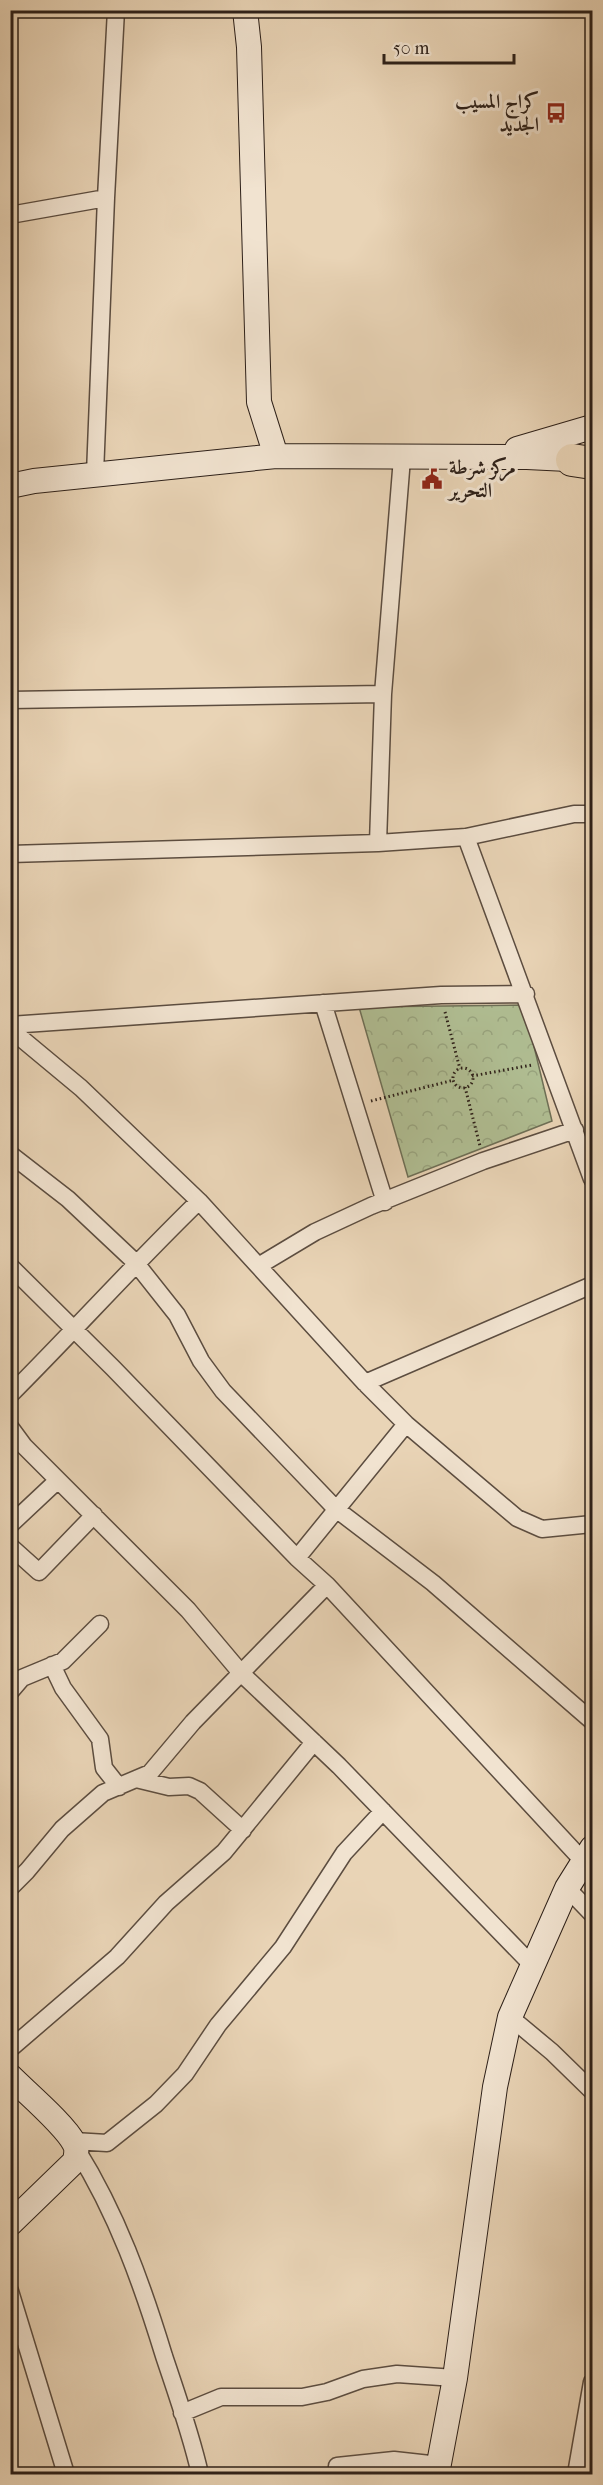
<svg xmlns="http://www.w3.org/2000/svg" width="603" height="2485" font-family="'IM FELL French Canon',Amiri,serif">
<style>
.park{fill:url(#park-crowns);stroke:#6e6f56;stroke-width:1.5}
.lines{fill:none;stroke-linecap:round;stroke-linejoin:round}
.street-casing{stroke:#5c4d40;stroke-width:19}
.secondary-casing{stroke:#2d2019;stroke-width:26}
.highway-casing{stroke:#2d2019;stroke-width:34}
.path{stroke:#2d2019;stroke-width:3;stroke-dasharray:1.5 3;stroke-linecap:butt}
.street{stroke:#f1e3d0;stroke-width:16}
.secondary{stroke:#f1e3d0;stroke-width:24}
.highway{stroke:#e9d4b6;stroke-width:32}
.labels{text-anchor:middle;stroke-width:6;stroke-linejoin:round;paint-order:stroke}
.poi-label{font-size:20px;font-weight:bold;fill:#2d2019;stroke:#f1e3d0;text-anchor:end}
</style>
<defs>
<pattern id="park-crowns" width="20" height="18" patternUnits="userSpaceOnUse" patternTransform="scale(1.5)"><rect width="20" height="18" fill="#b0be93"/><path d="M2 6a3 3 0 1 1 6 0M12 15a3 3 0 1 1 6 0" fill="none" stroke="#98a37e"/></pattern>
</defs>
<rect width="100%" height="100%" fill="#e9d4b6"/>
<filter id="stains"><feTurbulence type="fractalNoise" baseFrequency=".00333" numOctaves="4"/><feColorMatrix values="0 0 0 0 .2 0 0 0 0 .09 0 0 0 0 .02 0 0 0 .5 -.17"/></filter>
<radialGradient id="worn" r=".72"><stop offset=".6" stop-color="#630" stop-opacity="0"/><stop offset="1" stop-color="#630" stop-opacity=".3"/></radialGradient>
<path class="park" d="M524,1005L552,1121L408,1177L359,1007Z"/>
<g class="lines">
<g class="street-casing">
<path id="street" d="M10,215L106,198
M95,474L106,198L116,10
M10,700L383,694
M466,837L592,1179
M378,843L383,694L402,458
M10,854L378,843L466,837L574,814H592
M323,1003L385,1202
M10,1025L441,995L526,994
M10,1029L81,1088L199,1201L365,1383L406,1424L485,1491L517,1518L542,1529L592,1524
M10,1154L68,1199L135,1262L177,1315L201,1361L223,1391L336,1509L433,1583L592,1721
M260,1265L315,1232L371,1206L483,1161L575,1130
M10,1266L113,1368L297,1558L327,1585L584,1862
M365,1383L592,1285
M10,1395C74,1331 134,1264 199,1201
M10,1427L24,1446L188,1610L241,1673L339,1766L533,1966
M10,1525L58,1480
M10,1546L39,1572L94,1515
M297,1558L406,1424
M52,1665L63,1688L100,1739L104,1768L119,1787
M10,1692L22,1678L63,1661L100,1624
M136,1779L169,1787L189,1786L200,1791L243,1830
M10,1888L27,1871L62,1829L103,1793L150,1773L193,1722L327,1585
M567,1888L592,1914
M510,2017L552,2052L592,2091
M10,2049L117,1957L166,1903L224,1852L314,1742
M74,2141L107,2143L156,2104L185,2074L218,2025L283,1947L344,1853L383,1811
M77,2150C117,2214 142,2284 164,2356C177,2395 191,2434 200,2474
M10,2291L66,2474
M182,2413L221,2397H302L327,2392L363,2379L397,2374L455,2378
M337,2466L394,2460L439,2465
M576,2474L592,2382"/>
</g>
<g class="secondary-casing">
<path id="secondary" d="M245,10L249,47L259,402L276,456
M517,449L592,427
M10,486L34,481L276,456L527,457L588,460
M10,2076C26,2092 65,2125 74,2143C78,2149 76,2154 75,2161L10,2224
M437,2474L455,2378L495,2087L510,2017L567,1888L592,1848"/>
</g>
<g class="highway-casing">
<path id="highway" d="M572,460L592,463"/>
</g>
<path class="path" d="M445,1012L460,1069
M453 1078a10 10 0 1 1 20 0a10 10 0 1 1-20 0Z
M472,1076L532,1065
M465,1087L480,1146
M371,1101L454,1080"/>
<use href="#street" class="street"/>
<use href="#secondary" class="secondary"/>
<use href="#highway" class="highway"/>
</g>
<defs>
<g id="bus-bare" transform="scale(1.62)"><path d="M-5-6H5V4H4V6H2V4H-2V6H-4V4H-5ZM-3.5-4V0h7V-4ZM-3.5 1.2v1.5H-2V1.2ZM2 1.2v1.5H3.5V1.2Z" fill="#8f2418" stroke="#f1e3d0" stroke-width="2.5" paint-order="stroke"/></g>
<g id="civic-bare" transform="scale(1.62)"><path d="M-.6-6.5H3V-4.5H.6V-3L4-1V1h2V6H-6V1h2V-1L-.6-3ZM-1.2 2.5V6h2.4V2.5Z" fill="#8f2418" stroke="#f1e3d0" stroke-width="2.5" paint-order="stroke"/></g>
</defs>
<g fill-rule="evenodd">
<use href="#bus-bare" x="556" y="113"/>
<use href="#civic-bare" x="432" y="479"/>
</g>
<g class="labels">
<g class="poi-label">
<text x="539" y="108">كراج المسيب<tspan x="539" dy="23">الجديد</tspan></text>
<text x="449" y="474" text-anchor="start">مركز شرطة<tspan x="449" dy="23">التحرير</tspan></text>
</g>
</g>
<rect width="603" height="2485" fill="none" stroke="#e9d4b6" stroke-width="36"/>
<rect x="12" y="12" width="579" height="2461" fill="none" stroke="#2d2019" stroke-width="3"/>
<rect x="18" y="18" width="567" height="2449" fill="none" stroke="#2d2019" stroke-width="1.5"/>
<path d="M384 54v9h130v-9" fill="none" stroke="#2d2019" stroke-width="3"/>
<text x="393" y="54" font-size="18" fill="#2d2019" stroke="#f1e3d0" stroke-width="4.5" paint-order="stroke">50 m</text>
<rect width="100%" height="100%" filter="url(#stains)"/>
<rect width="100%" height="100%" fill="url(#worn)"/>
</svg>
